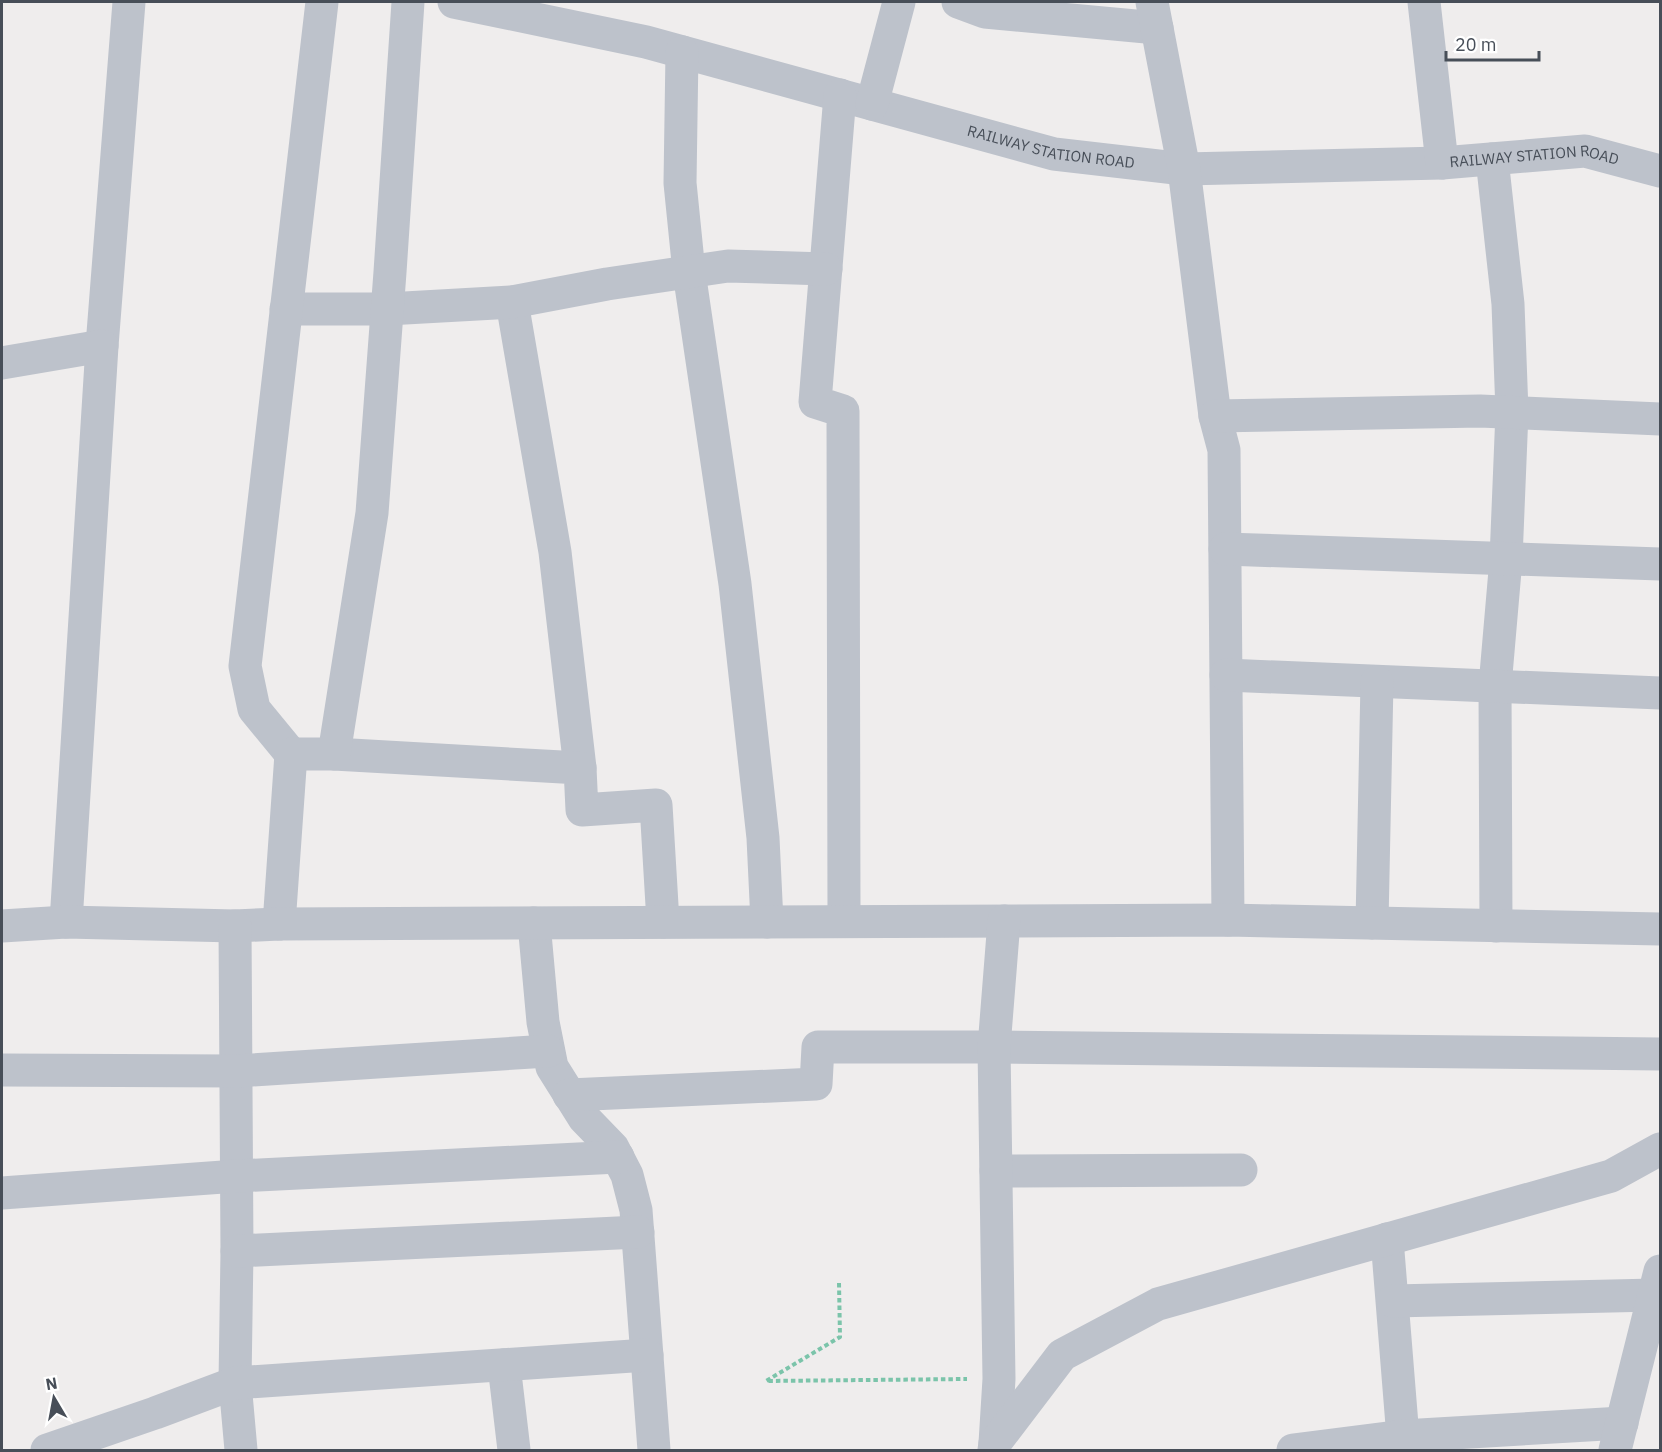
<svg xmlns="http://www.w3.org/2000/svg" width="1662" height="1452" font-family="'IBM Plex Sans',sans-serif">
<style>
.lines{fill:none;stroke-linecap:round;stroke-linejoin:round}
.path{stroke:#7bc4aa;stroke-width:4;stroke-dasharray:4.5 3;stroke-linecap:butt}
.minor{stroke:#bdc2cb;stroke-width:33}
.labels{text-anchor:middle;stroke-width:4.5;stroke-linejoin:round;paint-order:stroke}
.street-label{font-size:15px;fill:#474e58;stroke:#fff}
</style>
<rect width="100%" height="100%" fill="#efeded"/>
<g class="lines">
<path class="path" d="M839,1283L840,1337L766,1381L967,1379"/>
<g class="minor">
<path id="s1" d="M454,2L646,42L1054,154L1184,169L1442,163L1585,151L1660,171"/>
<path d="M958,2L985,12L1157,28"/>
<path d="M1152,2L1184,169L1215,416L1224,450L1228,920"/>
<path d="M1424,2L1442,163"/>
<path d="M682,52L680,183L689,272L735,584L763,838L767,922"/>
<path d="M840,95L815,402L843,411L844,921"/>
<path d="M872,104L899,2"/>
<path d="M1492,159L1508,304L1512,412L1506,559L1495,686L1496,926"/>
<path d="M512,302L555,552L580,768"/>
<path d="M286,309H387L512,302L607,284L728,266L826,269"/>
<path d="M102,346L129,2"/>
<path d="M2,363L102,346L66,922"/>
<path d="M1215,416L1480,411L1660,419"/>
<path d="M1225,549L1660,564"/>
<path d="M1226,675L1660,693"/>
<path d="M291,754L254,709L245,666L322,2"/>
<path d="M334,754L580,768L582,810L656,805L663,922"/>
<path d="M534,923L543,1022L552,1067L584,1118L613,1148L627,1175L636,1210L654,1450"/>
<path d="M1372,923L1377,682"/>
<path d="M279,924L291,754H334L372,513L390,272L408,2"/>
<path d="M2,926L66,922L235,926L279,924L1228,920L1660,929"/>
<path d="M235,926L237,1251L235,1383L241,1450"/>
<path d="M2,1070L236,1071L548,1051"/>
<path d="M569,1095L816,1084L818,1047H994L1660,1054"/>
<path d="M996,1171L1241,1170"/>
<path d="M2,1193L237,1176L618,1157"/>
<path d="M1387,1239L1404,1450"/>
<path d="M237,1251L638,1232"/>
<path d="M1393,1301L1655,1295"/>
<path d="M504,1365L514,1450"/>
<path d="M995,1443L999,1379L994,1047L1004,921"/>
<path d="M47,1450L155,1413L235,1383L647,1355"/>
<path d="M994,1450L995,1443L1062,1355L1158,1304L1611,1176L1660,1149"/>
<path d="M1293,1450L1403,1436L1622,1423"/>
<path d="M1615,1450L1660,1271"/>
</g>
</g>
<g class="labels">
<g class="street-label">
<text dy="5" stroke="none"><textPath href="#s1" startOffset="615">RAILWAY STATION ROAD</textPath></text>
<text dy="5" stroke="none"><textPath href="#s1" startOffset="1101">RAILWAY STATION ROAD</textPath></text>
</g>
</g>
<rect width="1662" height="1452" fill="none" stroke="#474e58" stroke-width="6"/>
<g transform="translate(54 1398) rotate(350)" stroke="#ffffff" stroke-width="4.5" paint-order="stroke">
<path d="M0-4.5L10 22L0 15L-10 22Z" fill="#474e58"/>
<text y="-9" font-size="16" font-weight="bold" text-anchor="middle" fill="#474e58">N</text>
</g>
<path d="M1446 51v9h93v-9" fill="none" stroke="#474e58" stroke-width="3"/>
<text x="1455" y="51" font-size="18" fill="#474e58" stroke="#ffffff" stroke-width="4.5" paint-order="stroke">20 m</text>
</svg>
